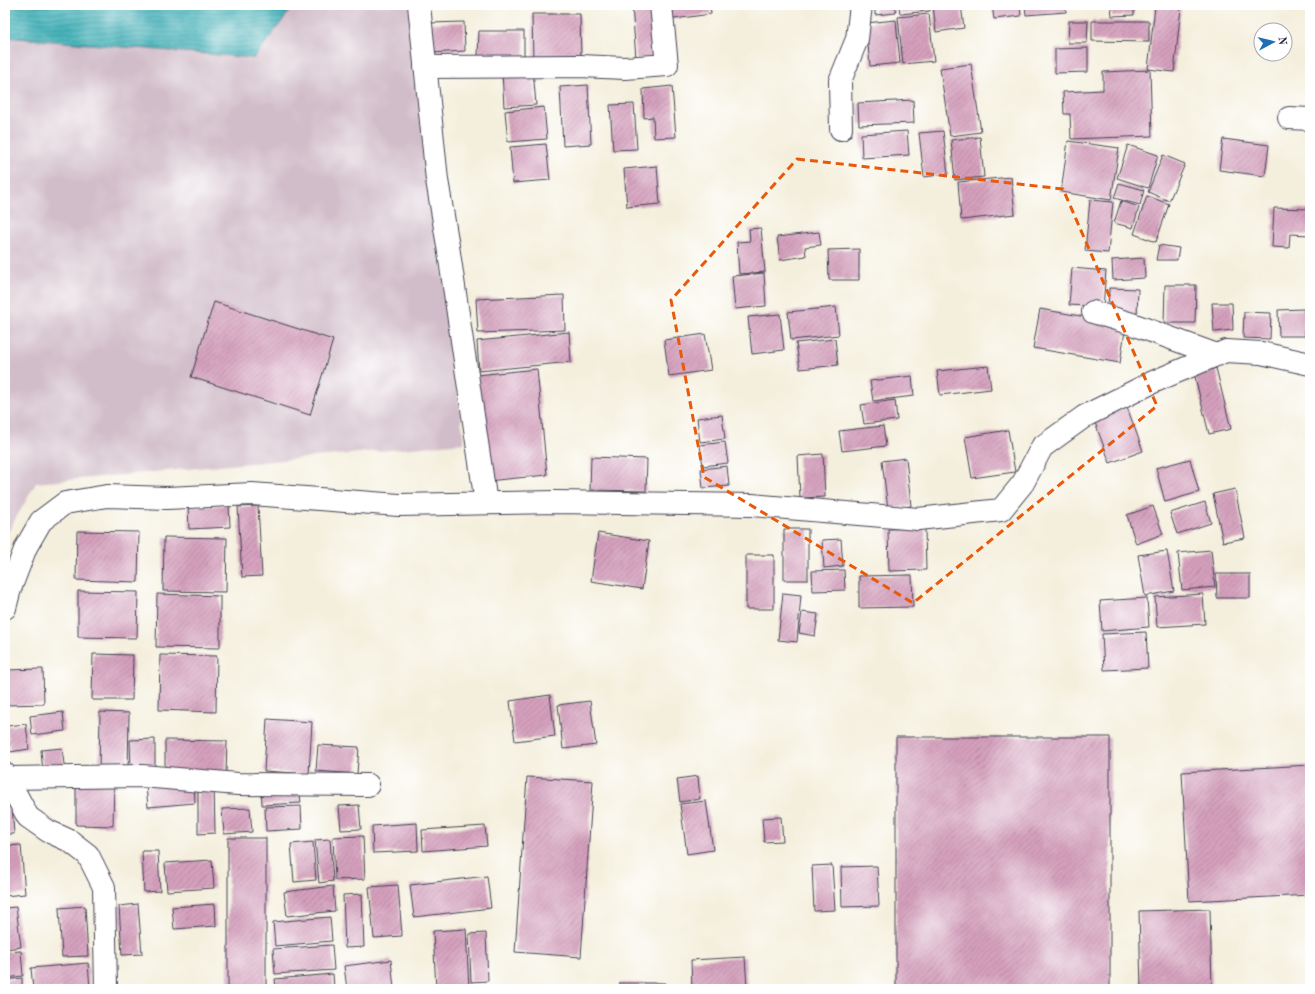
<svg xmlns="http://www.w3.org/2000/svg" width="1315" height="994" font-family="'Old Standard TT',serif">
<style>
.industrial{fill:#d1bdc9}
.water{fill:url(#water-rules);stroke:#326a7a}
.building{fill:url(#building-hatch)}
.lines{fill:none;stroke-linecap:round;stroke-linejoin:round}
.minor-casing{stroke:#424153;stroke-width:24}
.minor{stroke:#fff;stroke-width:22}
.marked{fill:none;stroke:#e8590c;stroke-width:3;stroke-dasharray:8 5;stroke-linejoin:round}
</style>
<defs>
<pattern id="water-rules" width="6" height="5" patternUnits="userSpaceOnUse"><rect width="6" height="5" fill="#42b2b9"/><path d="M0 2.5h6" fill="none" stroke="#379098"/></pattern>
<pattern id="building-hatch" width="6" height="6" patternUnits="userSpaceOnUse"><rect width="6" height="6" fill="#d5a0bd"/><path d="M-1 1l2-2M0 6l6-6M5 7l2-2" fill="none" stroke="#ac829b"/></pattern>
</defs>
<rect width="100%" height="100%" fill="#fff"/>
<filter id="ink" filterUnits="userSpaceOnUse"><feTurbulence type="fractalNoise" baseFrequency=".025" numOctaves="2"/><feDisplacementMap in="SourceGraphic" scale="8" xChannelSelector="R" yChannelSelector="G"/><feConvolveMatrix kernelMatrix="1 2 1 2 8 2 1 2 1" color-interpolation-filters="sRGB"/></filter>
<filter id="wash" filterUnits="userSpaceOnUse"><feTurbulence type="fractalNoise" baseFrequency=".012" numOctaves="4" result="noise"/><feDisplacementMap in="SourceGraphic" scale="16" xChannelSelector="R" yChannelSelector="G"/><feGaussianBlur stdDeviation="0.9" result="paint"/><feColorMatrix in="noise" values="0 0 0 0 0 0 0 0 0 0 0 0 0 0 0 0 0 1.4 0 .05"/><feComposite in="paint" operator="in"/></filter>
<g filter="url(#wash)">
<rect width="100%" height="100%" fill="#f4efdd"/>
<path class="industrial" d="M5,5H410L464,443L36,483L5,537Z"/>
<path class="water" d="M5,5H293L292,8L254,58L5,37Z"/>
<g id="blocks">
<path class="building" d="M632,5H653L657,57L636,59Z
M665,5H710L711,14L667,20Z
M875,5H895L896,13L875,15Z
M899,5H929L930,11L900,14Z
M933,5H961L964,28L936,32Z
M992,5H1020L1021,16L994,19Z
M1025,5H1066V12L1026,15Z
M1111,5H1134V15L1112,16Z
M1155,6L1181,8L1174,72L1148,69Z
M532,14H580L581,58L533,59Z
M929,14L934,61L903,64L898,17Z
M896,20L900,63L870,66L866,23Z
M1069,21H1088L1087,43H1068Z
M1092,21H1149V42L1092,41Z
M464,22L465,51L431,53L429,23Z
M479,31H524V56H478Z
M1088,48V72L1055,73V49Z
M971,64L981,132L950,136L940,68Z
M533,70L536,105L504,107L502,72Z
M1150,70L1152,136L1071,139L1070,114H1064L1063,92L1103,90V72Z
M588,85L591,144L563,146L560,87Z
M672,86L676,137L654,138L653,117L644,118L643,89Z
M913,100L914,123L859,125L858,103Z
M634,104L637,149L613,150L610,105Z
M544,107L547,139L508,142L505,111Z
M907,131L909,155L862,158L861,134Z
M943,131L948,174L924,177L919,133Z
M980,137L984,177L955,180L951,140Z
M1223,139L1269,145L1265,176L1219,170Z
M1068,141L1119,148L1111,200L1061,192Z
M546,144L550,180L513,183L510,147Z
M1128,145L1158,155L1148,188L1117,178Z
M1163,155L1185,164L1169,201L1148,192Z
M657,166L660,204L627,207L624,169Z
M1011,177L1015,214L961,220L958,182Z
M1119,183L1144,190L1140,205L1114,198Z
M1147,196L1169,204L1156,242L1134,234Z
M1090,200L1113,202L1108,253L1085,251Z
M1121,201L1139,207L1133,228L1114,223Z
M1274,208L1310,209V235L1290,234L1289,248L1272,247Z
M761,228L765,272L739,274L737,242L750,241L749,229Z
M819,232L821,245L805,247L806,256L780,260L777,237Z
M1159,245L1179,248L1177,260H1156Z
M859,249V280H829L828,250Z
M1144,258L1145,278L1113,280L1112,260Z
M1072,268L1106,271L1103,307L1069,305Z
M764,273L766,306L735,309L732,276Z
M1165,285H1196L1195,323H1164Z
M1109,288L1138,289L1137,316L1108,315Z
M564,295L565,330L478,333L476,299Z
M214,302L333,340L310,415L191,377Z
M1212,303H1232L1233,330L1214,332Z
M836,307L839,335L791,340L788,312Z
M1040,309L1126,324L1120,363L1033,348Z
M1304,309L1305,336H1279L1278,310Z
M1244,312L1271,313L1270,339L1243,338Z
M780,314L784,350L752,354L748,317Z
M569,332L571,362L479,371L477,341Z
M705,334L711,370L669,376L664,340Z
M835,339L838,365L800,369L796,343Z
M988,366L991,389L940,395L937,371Z
M1216,368L1231,429L1209,434L1194,373Z
M537,369L547,475L487,481L477,375Z
M912,376L914,396L873,401L870,381Z
M895,400L897,420L864,424L861,405Z
M1127,407L1143,451L1110,463L1094,420Z
M722,415L725,439L700,442L697,418Z
M883,426L886,446L842,451L839,431Z
M1008,430L1015,472L972,478L965,437Z
M725,442L728,463L703,466L700,445Z
M823,454L825,497L800,498L798,456Z
M591,457L647,459L646,491L590,490Z
M906,458L911,506L888,509L882,461Z
M1190,459L1199,492L1165,502L1156,468Z
M727,466L729,486L703,488L701,469Z
M1235,489L1245,538L1223,542L1213,494Z
M1205,502L1211,523L1177,534L1170,513Z
M229,505L230,527L189,529L188,507Z
M258,506L262,576L242,577L238,507Z
M1153,506L1163,534L1136,544L1127,515Z
M925,528L926,570L889,571L888,529Z
M784,529H808V580H784Z
M77,531L139,532L138,582L76,580Z
M598,533L649,541L642,589L591,581Z
M164,537L227,538L226,592L163,591Z
M841,539L843,566L824,568L822,540Z
M1211,550L1215,587L1182,590L1178,553Z
M1167,551L1174,591L1145,596L1138,555Z
M746,555H774V609H746Z
M844,570L845,590L813,591L812,571Z
M1216,574H1250V598H1217Z
M912,575L913,607L859,608V576Z
M78,591L138,592L137,638L78,637Z
M783,593L801,595L797,642L778,640Z
M157,594L220,596V648L156,647Z
M1203,594L1205,624L1157,627L1155,597Z
M1147,598L1149,627L1102,631L1100,601Z
M802,612L818,614L815,636L799,633Z
M1146,632L1148,668L1104,670L1102,634Z
M93,654L133,655L132,700H92Z
M160,655L217,656L216,712L159,710Z
M43,669L44,704L5,705V670Z
M550,695L555,736L515,741L510,701Z
M590,701L596,745L563,749L558,705Z
M63,712L65,731L32,735L30,716Z
M100,712L129,713L128,772H99Z
M267,719L312,722L309,774L264,771Z
M26,724L29,749L10,752L7,726Z
M896,737H1110V989H896Z
M155,739V770H131L130,740Z
M165,740L227,741L226,773L165,772Z
M318,745L359,747L357,774L316,771Z
M62,748L65,772L43,773L41,750Z
M1310,765V895L1189,901L1182,772Z
M698,776L700,799L680,802L677,779Z
M527,777L593,781L581,957L515,952Z
M76,781H114L113,826L76,825Z
M194,783L195,803L148,807L146,786Z
M198,784H214L215,833L198,834Z
M299,785L301,803L262,805L261,788Z
M706,801L713,850L687,854L680,804Z
M359,805L361,829L341,830L339,806Z
M301,806L302,829L266,831L265,807Z
M5,807H12L14,834H5Z
M250,808L252,832L224,834L222,809Z
M781,817L783,841L764,842L762,818Z
M417,823L418,851L373,853L372,826Z
M485,826L487,846L423,851L422,830Z
M363,836L365,879L335,880L333,837Z
M228,838H266V989H228Z
M330,839L333,881L319,883L315,840Z
M313,842L316,880L294,882L291,844Z
M21,845L25,894L5,896V846Z
M142,851H158L160,891L144,892Z
M212,860L214,888L167,891L165,863Z
M832,865L835,910L814,911L812,866Z
M877,866L879,906L842,907L841,867Z
M487,876L491,908L414,917L410,885Z
M398,885L402,936L374,938L369,887Z
M333,886L335,911L287,916L284,892Z
M362,894L364,947L345,948L343,895Z
M138,904L142,954L122,955L119,906Z
M215,904L216,926L174,929L172,907Z
M85,906L88,956L62,957L59,908Z
M16,907L21,947L5,949V908Z
M1210,909L1212,989H1141L1139,911Z
M330,917L332,941L275,946L273,922Z
M466,929L469,989H436L433,931Z
M486,933L488,981L471,982L469,934Z
M332,945L334,970L275,974L273,949Z
M21,951L23,976L5,978V952Z
M745,957L747,989H692L691,960Z
M391,960L394,989H347L344,966Z
M88,963L90,989H33L31,968Z
M333,974L334,989H276L275,979Z
M22,978V989H5V980Z
M620,983H665L664,989H619Z"/>
</g>
</g>
<g filter="url(#ink)">
<use href="#blocks" fill-opacity="0" stroke="#424153" stroke-width="1"/>
<g class="lines">
<g class="minor-casing">
<path id="minor" d="M419,5L437,180L448,246L486,503
M425,67L580,66L625,68L667,65L661,5
M1289,118L1310,119
M841,129L840,81L857,39L861,5
M1093,312L1132,324L1217,355
M5,608L10,589L26,547L41,521L65,503L107,496L167,498L252,494L399,505L555,502L752,505L918,519L1001,510L1023,483L1042,447L1085,416L1153,382L1226,351L1261,353L1310,364
M5,774L28,817L48,831L70,841L88,855L104,887L106,989
M7,778L142,776L238,784L368,785"/>
</g>
<use href="#minor" class="minor"/>
</g>
</g>
<path class="marked" d="M797,159L1063,189L1157,406L913,603L704,477L671,300Z"/>
<rect width="1315" height="994" fill="none" stroke="#fff" stroke-width="20"/>
<g transform="translate(1273 42) rotate(83)"><circle r="19" fill="#ffffff" stroke="#a7a7b1"/>
<path d="M0-3L7 15L0 10L-7 15Z" fill="#1f6fb2"/>
<text y="-6" font-size="11" font-weight="bold" text-anchor="middle" fill="#22223b">N</text>
</g>
</svg>
